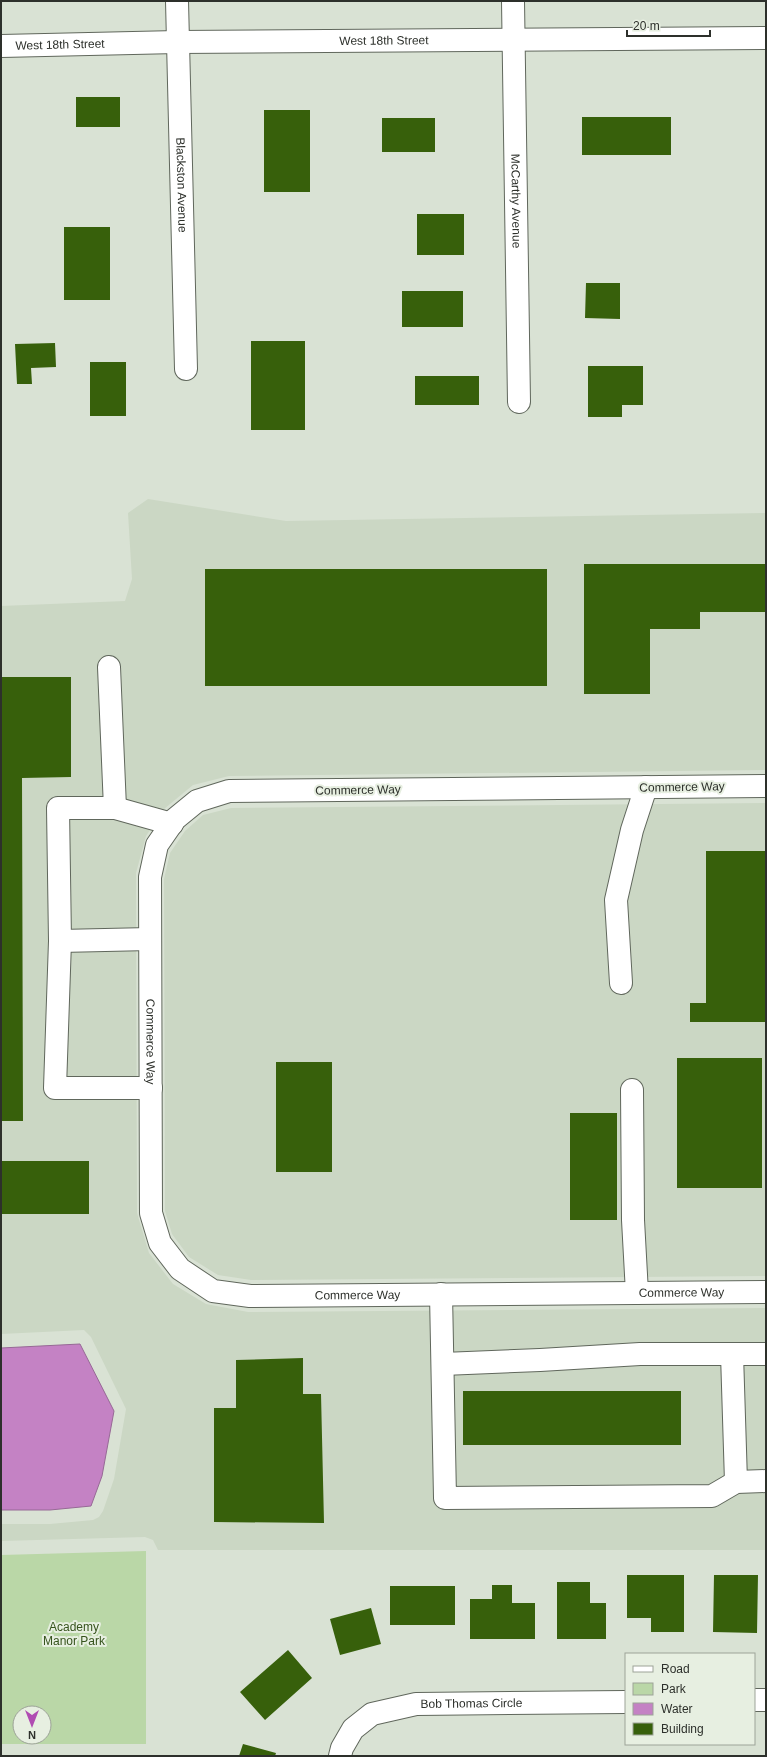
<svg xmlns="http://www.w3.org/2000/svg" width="767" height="1757" font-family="Helvetica,sans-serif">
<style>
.built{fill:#cbd7c4}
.green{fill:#bad7a7;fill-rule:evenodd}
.water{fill:#c482c4;stroke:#976996}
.building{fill:#37600b}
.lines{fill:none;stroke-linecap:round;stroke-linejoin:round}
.minor-casing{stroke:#60675c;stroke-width:24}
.minor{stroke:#fff;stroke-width:22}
.labels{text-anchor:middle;stroke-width:4;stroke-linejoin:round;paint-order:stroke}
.street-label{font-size:12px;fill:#2d302b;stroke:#e7efe1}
.park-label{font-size:12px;fill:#36531d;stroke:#e7efe1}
</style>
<rect width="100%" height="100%" fill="#d9e2d4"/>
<path class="built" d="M148,499L286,521L766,513V770L229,776L193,785L164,809L146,836L136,873L137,1213L149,1253L173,1284L206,1304L248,1312L766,1308V1550H158L153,1540L145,1537L1,1541V1524H50L93,1520L99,1517L103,1511L114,1479L126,1409L91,1337L84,1330L1,1334V606L125,601L132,579L128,513Z
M766,803V1276L251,1280L218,1275L189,1257L172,1234L165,1211L164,879L170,853L185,831L203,815L231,808Z"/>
<path class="green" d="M146,1551V1744H1V1555ZM20,1713H44V1737H20Z"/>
<path class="water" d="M80,1344L114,1411L102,1476L91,1506L50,1510H1V1348Z"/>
<path class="building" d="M76,97H120V127H76Z
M264,110H310V192H264Z
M582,117H671V155H582Z
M382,118H435V152H382Z
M417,214H464V255H417Z
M64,227H110V300H64Z
M586,283H620V319L585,318Z
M402,291H463V327H402Z
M251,341H305V430H251Z
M55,343L56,367L31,368L32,384H17L15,344Z
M90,362H126V416H90Z
M588,366H643V405H622V417H588Z
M415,376H479V405H415Z
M584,564H766V612H700V629H650V694H584Z
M205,569H547V686H205Z
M1,677H71V777L22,778L23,1121H1Z
M706,851H766V1022H690V1003H706Z
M677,1058H762V1188H677Z
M276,1062H332V1172H276Z
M570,1113H617V1220H570Z
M1,1161H89V1214H1Z
M303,1358V1394H321L324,1523L214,1522V1408H236V1360Z
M463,1391H681V1445H463Z
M627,1575H684V1632H651V1618H627Z
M714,1575H758L757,1633L713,1632Z
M557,1582H590V1603H606V1639H557Z
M492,1585H512V1603H535V1639H470V1599H492Z
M390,1586H455V1625H390Z
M371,1608L381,1644L340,1655L330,1619Z
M288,1650L312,1678L265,1720L240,1692Z
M243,1744L276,1753L275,1756H239Z"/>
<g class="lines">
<g class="minor-casing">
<g id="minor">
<path id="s1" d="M177,1L186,369"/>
<path id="s2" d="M513,1L519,402"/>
<path id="s3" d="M1,46L177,42L766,38"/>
<path d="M109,667L115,808"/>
<path id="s4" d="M766,786L229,791L197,801L175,819L157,845L150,877L151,1213L160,1243L180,1269L213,1291L250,1296L766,1292"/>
<path d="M60,941L150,939"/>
<path d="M621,983L616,900L632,830L646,787"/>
<path d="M151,1088H55L60,941L58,808H115L172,824"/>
<path d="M632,1090L633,1220L637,1293"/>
<path d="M441,1294L445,1498L712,1496L736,1482L766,1481"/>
<path d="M732,1354L736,1482"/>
<path d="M443,1364L540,1360L640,1354H766"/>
<path d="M754,1700H766"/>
<path id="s5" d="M340,1756L342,1748L353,1729L372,1714L416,1704L626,1702"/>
</g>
</g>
<use href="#minor" class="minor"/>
</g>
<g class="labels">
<g class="street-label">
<text dy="4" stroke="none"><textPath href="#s3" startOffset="383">West 18th Street</textPath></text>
<text dy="4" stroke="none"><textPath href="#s3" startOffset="59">West 18th Street</textPath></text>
<text dy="4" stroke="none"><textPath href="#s1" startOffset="184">Blackston Avenue</textPath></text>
<text dy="4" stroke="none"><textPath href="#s2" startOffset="200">McCarthy Avenue</textPath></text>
<text transform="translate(682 787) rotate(-1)" y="4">Commerce Way</text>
<text transform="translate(358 790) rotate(-1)" y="4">Commerce Way</text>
<text dy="4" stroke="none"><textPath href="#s4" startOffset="828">Commerce Way</textPath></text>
<text dy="4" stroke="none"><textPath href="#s4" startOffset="1572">Commerce Way</textPath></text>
<text dy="4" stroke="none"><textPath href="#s4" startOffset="1248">Commerce Way</textPath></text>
<text dy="4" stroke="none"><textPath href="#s5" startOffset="155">Bob Thomas Circle</textPath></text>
</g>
<g class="park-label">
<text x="74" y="1631">Academy<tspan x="74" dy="14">Manor Park</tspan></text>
</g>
</g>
<rect width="767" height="1757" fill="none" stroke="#2d302b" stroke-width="4"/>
<rect x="625" y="1653" width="130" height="92" fill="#e7efe1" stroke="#9da398"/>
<rect x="633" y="1666" width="20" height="6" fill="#ffffff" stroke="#9da398"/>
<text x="661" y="1673" font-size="12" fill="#2d302b">Road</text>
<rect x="633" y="1683" width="20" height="12" fill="#bad7a7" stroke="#9da398"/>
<text x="661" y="1693" font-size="12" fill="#2d302b">Park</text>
<rect x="633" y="1703" width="20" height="12" fill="#c482c4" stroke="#9da398"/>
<text x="661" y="1713" font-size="12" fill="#2d302b">Water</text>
<rect x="633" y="1723" width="20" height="12" fill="#37600b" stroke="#9da398"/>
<text x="661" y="1733" font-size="12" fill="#2d302b">Building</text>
<g transform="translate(32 1725) rotate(180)"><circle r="19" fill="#e7efe1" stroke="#9da398"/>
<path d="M0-3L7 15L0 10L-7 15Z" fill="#b04cb2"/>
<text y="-6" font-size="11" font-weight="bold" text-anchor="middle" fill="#2d302b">N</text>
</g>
<path d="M627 30v6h83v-6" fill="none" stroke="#2d302b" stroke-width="2"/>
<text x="633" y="30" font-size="12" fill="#2d302b" stroke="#e7efe1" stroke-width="3" paint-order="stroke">20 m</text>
</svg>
